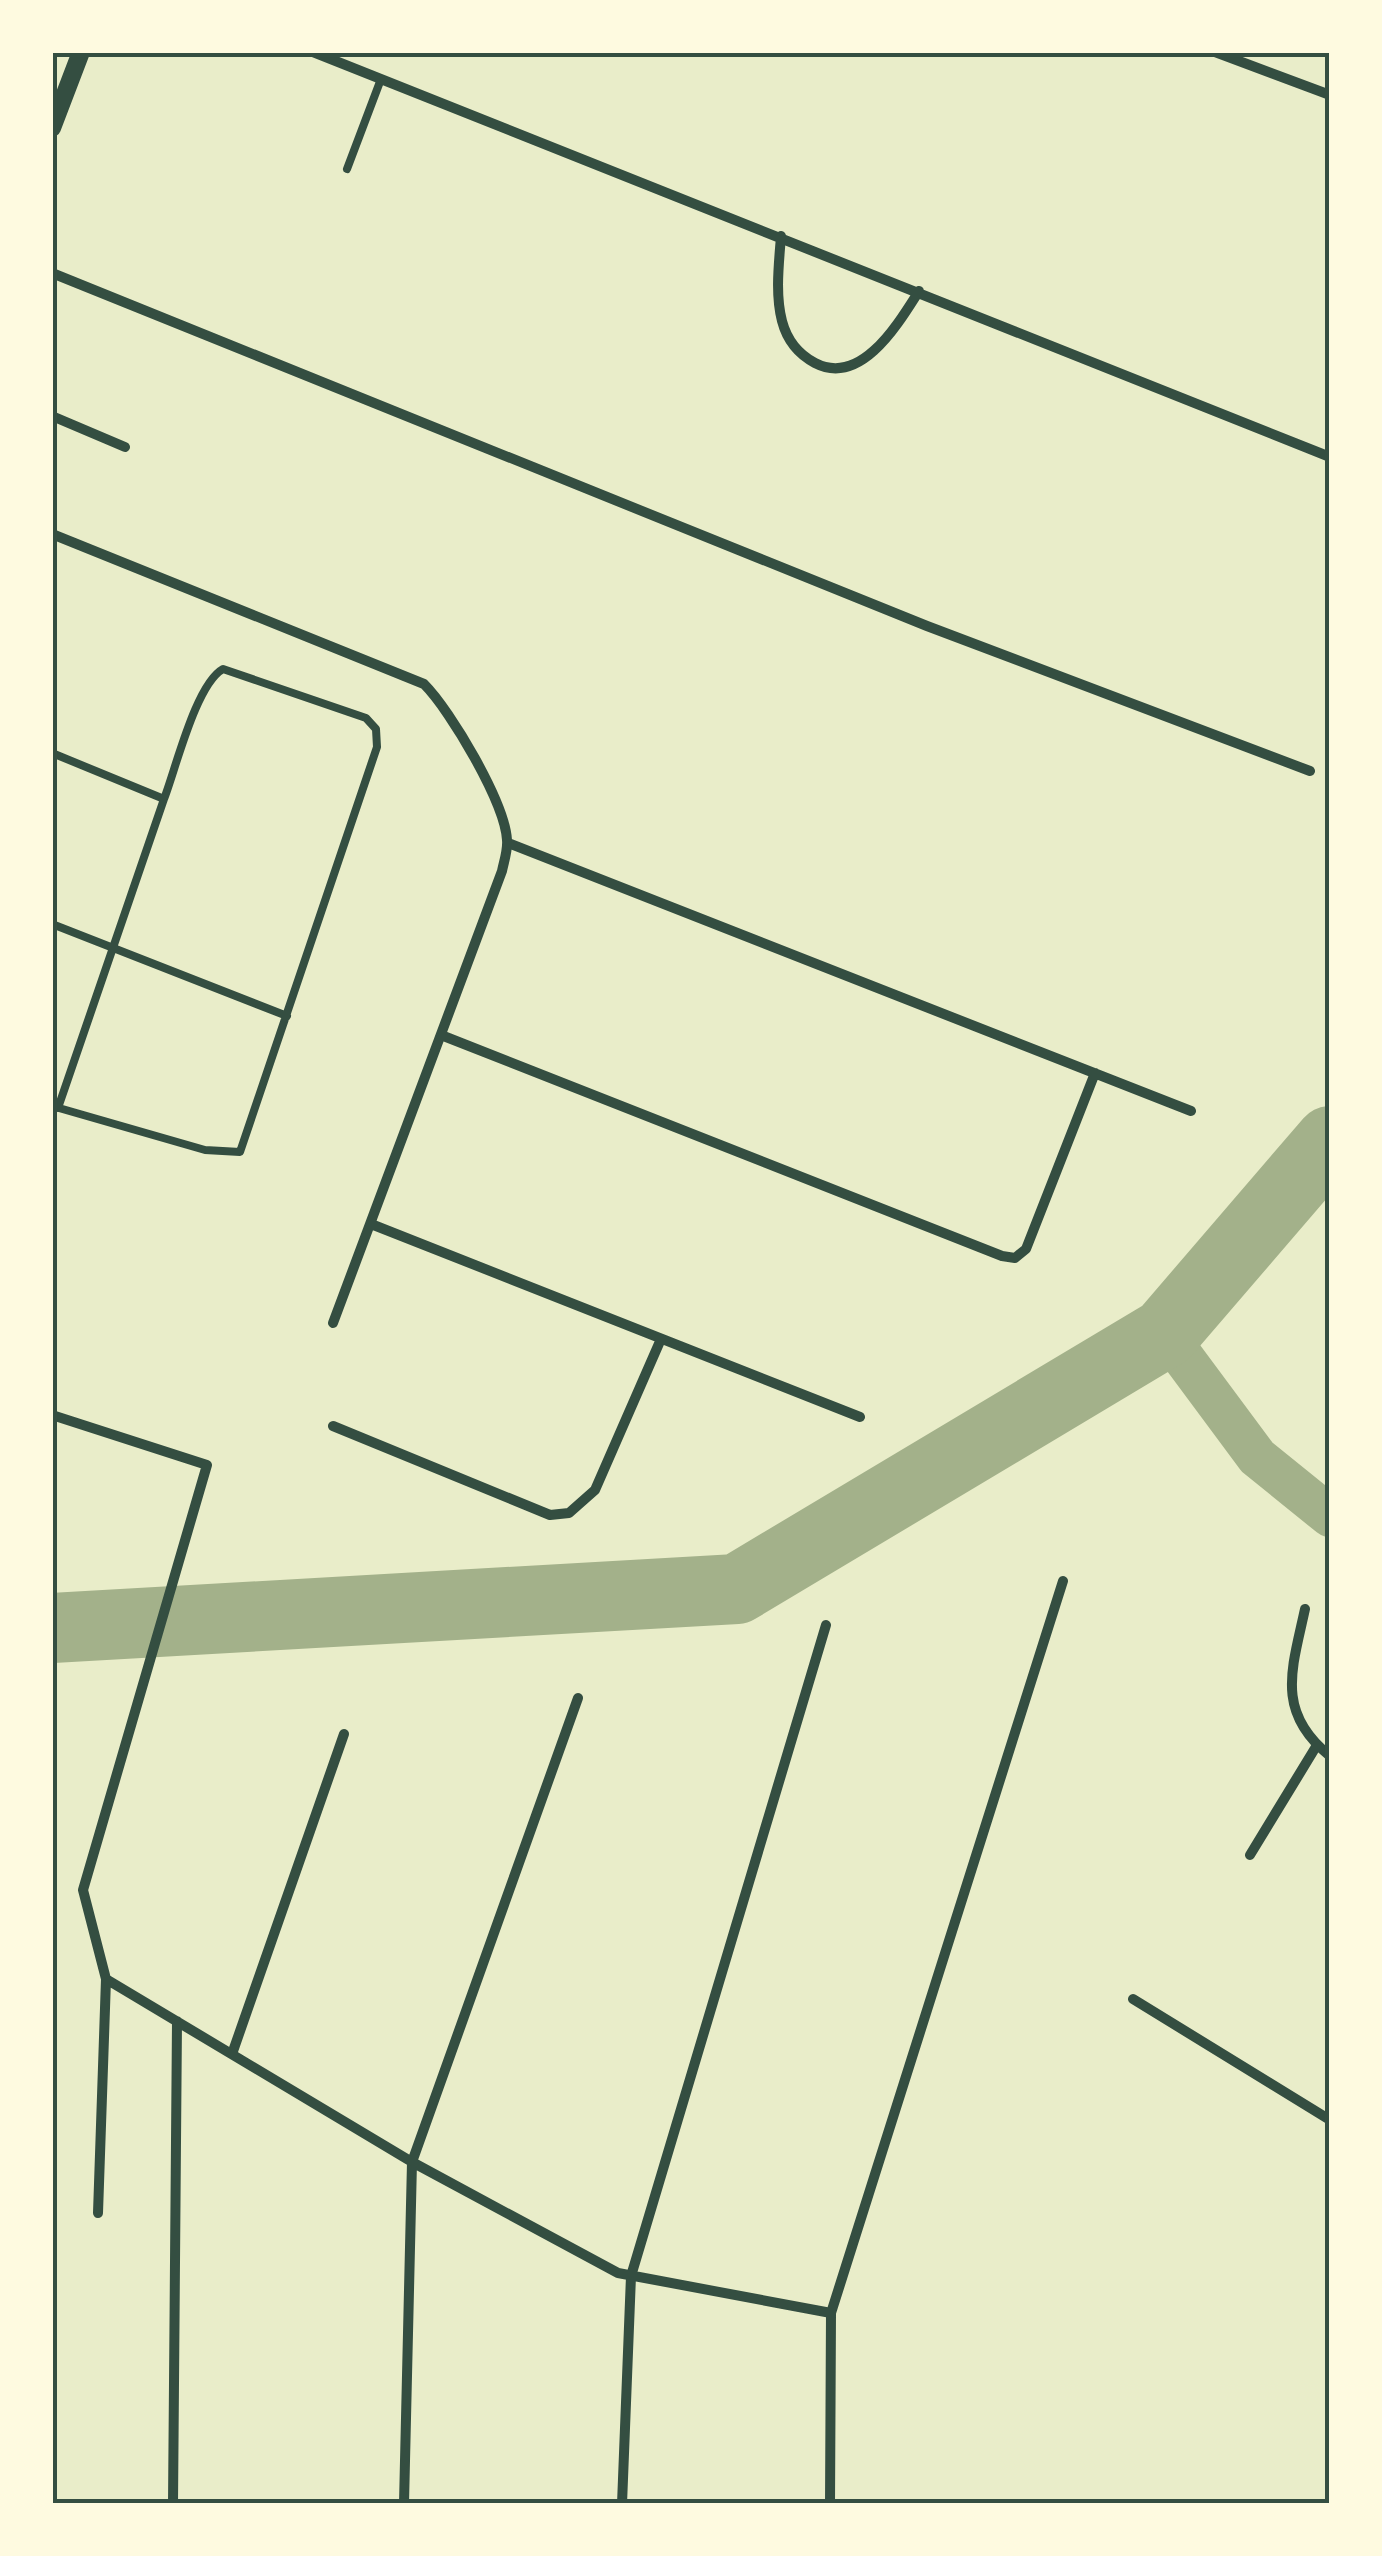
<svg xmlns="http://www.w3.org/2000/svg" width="1382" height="2556" font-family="'Titillium Web',sans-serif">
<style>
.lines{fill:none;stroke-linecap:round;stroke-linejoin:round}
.canal{stroke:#a3b18a;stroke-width:42}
.river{stroke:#a3b18a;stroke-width:70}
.service{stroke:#344e41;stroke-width:8}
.minor{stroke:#344e41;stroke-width:10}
.tertiary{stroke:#344e41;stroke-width:18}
.neatline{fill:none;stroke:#344e41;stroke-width:4}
</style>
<rect width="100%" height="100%" fill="#e9edc9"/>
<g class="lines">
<path class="canal" d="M1165,1333L1257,1457L1330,1516"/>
<path class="river" d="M52,1628L737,1589L1165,1333L1330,1141"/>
<path class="service" d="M347,169L381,79
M52,753L164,799C176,768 196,684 223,669L366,718L376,729L377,747L240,1152L205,1150L52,1106
M52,924L287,1016
M58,1108L164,799"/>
<path class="minor" d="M313,52L1330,457
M1215,52L1330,95
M781,236C779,263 775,294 782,321C787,340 798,354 815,363C861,387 898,324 919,291
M52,273L927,626L1310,771
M52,416L125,447
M52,534L424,684C451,711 505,803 507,840C508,850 504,861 502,871L333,1323
M508,843L1191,1111
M441,1035L1002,1256L1015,1258L1026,1249L1095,1073
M371,1224L860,1417
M52,1415L207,1465L83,1890L106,1979L412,2162L618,2273L831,2313
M333,1426L550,1515L569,1513L595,1490L661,1339
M1305,1609C1292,1669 1275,1712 1330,1756
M1250,1855L1317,1745
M1133,1999L1330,2120
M232,2054L344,1734
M98,2213L106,1979
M173,2504L177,2021
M404,2504L412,2162L578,1698
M622,2504L631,2276L826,1625
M830,2504L831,2313L1063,1581"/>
<path class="tertiary" d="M52,128L81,52"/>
</g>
<rect width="1382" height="2556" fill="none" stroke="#fefae0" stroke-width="110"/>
<rect x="55" y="55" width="1272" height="2446" class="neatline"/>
</svg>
